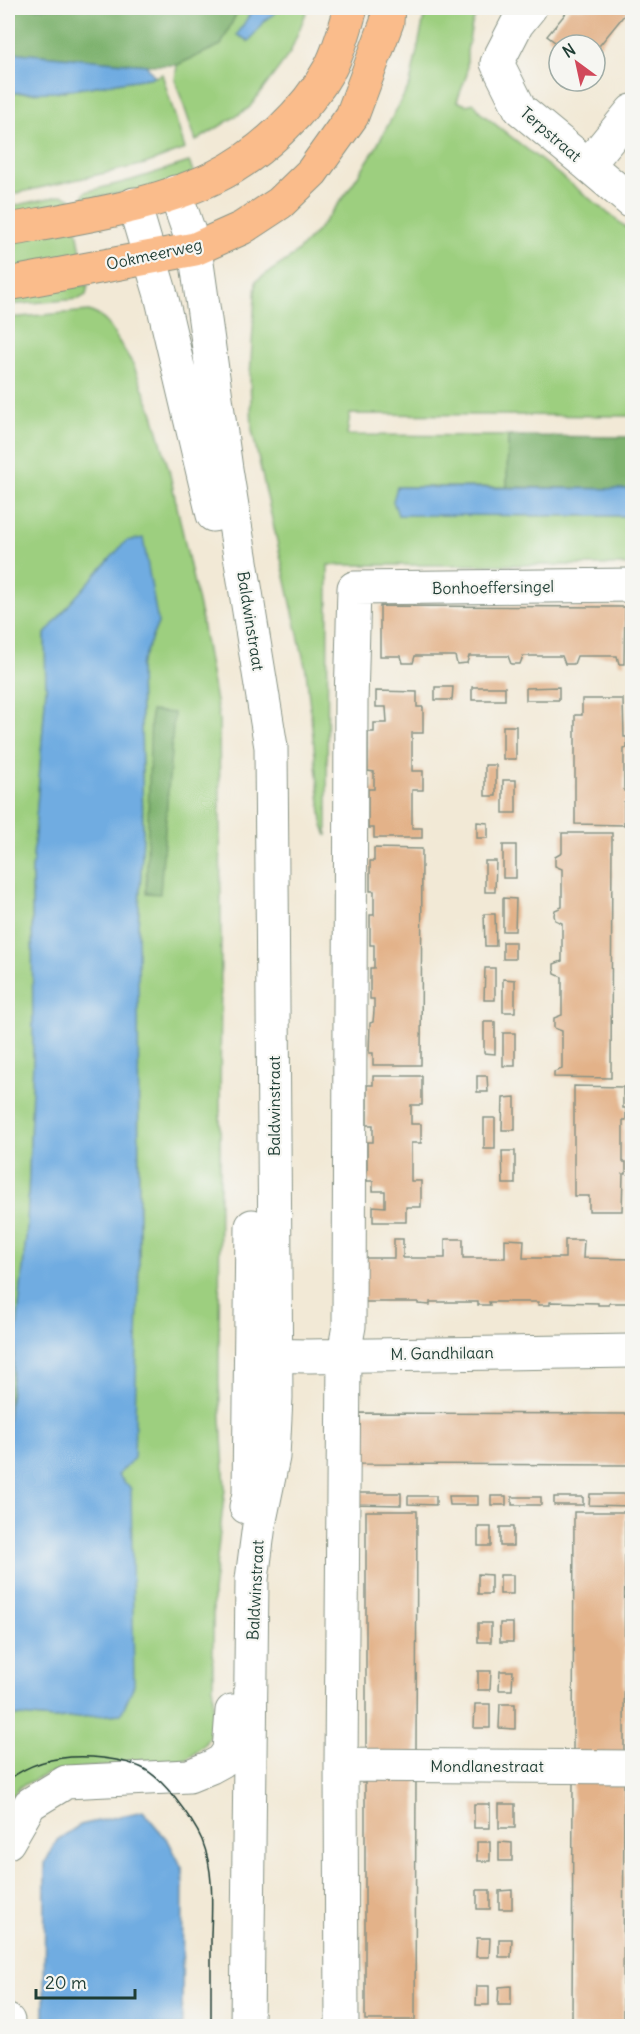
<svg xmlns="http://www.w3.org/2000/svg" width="640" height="2034" font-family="Delius,sans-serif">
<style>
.green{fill:#9dcf7f;stroke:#5e865a;stroke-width:1.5}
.forest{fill:#7eb26e;stroke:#4e7851;stroke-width:1.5}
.water{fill:#6face1;stroke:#47748a;stroke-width:1.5}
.building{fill:#e3b289}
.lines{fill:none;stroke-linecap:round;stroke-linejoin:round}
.minor-casing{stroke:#889385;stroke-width:35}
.major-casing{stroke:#889385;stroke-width:35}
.minor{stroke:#fff;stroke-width:33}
.major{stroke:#fabc8b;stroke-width:33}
.tram{stroke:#1f3d34;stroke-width:1.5}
.labels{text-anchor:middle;stroke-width:4.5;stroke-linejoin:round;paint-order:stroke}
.street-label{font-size:16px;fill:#1f3d34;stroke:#f6f6f2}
</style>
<rect width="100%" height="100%" fill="#f6f6f2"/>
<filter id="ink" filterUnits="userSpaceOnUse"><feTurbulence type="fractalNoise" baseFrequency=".0167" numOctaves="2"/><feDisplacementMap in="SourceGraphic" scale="12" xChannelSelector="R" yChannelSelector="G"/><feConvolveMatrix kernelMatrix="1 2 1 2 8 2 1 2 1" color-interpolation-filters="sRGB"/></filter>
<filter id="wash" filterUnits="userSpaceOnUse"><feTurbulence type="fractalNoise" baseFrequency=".008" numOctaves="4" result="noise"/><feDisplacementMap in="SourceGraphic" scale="24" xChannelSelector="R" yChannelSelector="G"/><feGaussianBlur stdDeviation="1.35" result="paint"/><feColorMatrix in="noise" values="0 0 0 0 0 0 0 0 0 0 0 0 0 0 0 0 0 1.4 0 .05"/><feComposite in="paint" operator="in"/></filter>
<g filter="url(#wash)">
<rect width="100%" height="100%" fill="#f2e9d6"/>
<path class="green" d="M239,8H246L245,11L250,14L248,41L265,20L282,8H308L290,53L249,108L196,141L175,80L177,65L221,45Z
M426,8H479L472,24L467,51V74L457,101L466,105L474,103L481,113L632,232V416L350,414L347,435L508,436L507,487H397L398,515L632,516V565H328L327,836L322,822L306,670L252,430L250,376L256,281L293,256L316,232L346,194L374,151L410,84Z
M162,74L185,149L145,164L8,195V93L57,92L155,77Z
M189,162L194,173L158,186L82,200L85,192L132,180Z
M63,195L70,198L73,206L8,220V207Z
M76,224L82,258L8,272V236Z
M88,285L86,295L79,299L8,305V291Z
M89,311L100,316L108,324L133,364L153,414L169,470L201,616L219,719L221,913L219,1383L225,1489L213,1593V1727C208,1743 200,1750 186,1760L84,1768L47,1774L21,1786L8,1801V1715L54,1719L120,1714L118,1475L139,1267L138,927L143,835L140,666L158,623L45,634L46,689L32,871L33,1060L27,1227L8,1419V318Z"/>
<path class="forest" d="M8,8H239L221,45L177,65H146L8,52Z
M508,436L632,437V489L507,487Z
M151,711L174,713L160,894L146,893Z"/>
<path class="water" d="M246,8H282L265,20L249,41L237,35L250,14L245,11Z
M8,52L146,65L155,77L57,92L8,93Z
M397,487L632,489V516L398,515L393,501Z
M143,538L158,623L140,666L143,835L138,927L139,1267L134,1458L118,1475L131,1489L134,1685L121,1714L54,1719L8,1715V1419L27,1227L33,1060L32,871L46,689L45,634L72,601L126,541Z
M143,1811L169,1842L183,1870L182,2026H44L45,1863L57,1840L80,1825Z"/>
<g id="blocks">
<path class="building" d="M570,8H630L595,51V45H559L547,36Z
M380,606L625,607L624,664H619L617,656H577L574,664H565L562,656H523L520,664H511L508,656H469L467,663L457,664L455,656H415L413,663H403L401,656H380Z
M435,687H453L452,700H435Z
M472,687H505V700H472Z
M559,687V700H526V688Z
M376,691L417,692V707H423V733H412V771H423V790H412V828H422V838H374V828H368V789H374V772L368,771V732H374V723H387L386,707H376Z
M582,699H623L624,737H627V748L624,749V791H627V803L624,802V825L575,824V715H582Z
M503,726H516V759H503Z
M485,765H496V796H485Z
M503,780H516V813H503Z
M477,822L488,823V838H477Z
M562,833H612L611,1078L554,1077V1072L562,1069V1031L554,1028V1018L562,1015V977L555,974L554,969V964L562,961V923L555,920L554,915L555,910L562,907V869L555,866V857L562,853Z
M503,845H516V878H503Z
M374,848L422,849L421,1065H373V1053H369L370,1023L373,1022L374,1011V999H370V968H374V945H370V915H374V891H370V861H374Z
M485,861H496L495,892H485Z
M503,898L516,899L515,931H503Z
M484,914H495L496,946H485Z
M503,942H515V959H503Z
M485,968H495V1000H484Z
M503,979L515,980V1012H503Z
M484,1022H495V1054L484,1053Z
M503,1033H515V1066H503Z
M373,1076H422V1105H411V1124H421V1143H411V1181H421V1207H406V1222H373V1206L385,1207V1191H373V1181H367V1142H373V1125H367V1085H373Z
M477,1076H487L488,1092H477Z
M574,1086L623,1087V1108H626V1120H623V1162H626V1174H623L622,1211H589V1196H574Z
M515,1097V1130H502L503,1098Z
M484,1118H495V1149H484Z
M502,1151H515V1184H503Z
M394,1239H403V1258H445V1239H463V1258H505V1239L524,1240L523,1258H565V1240H584L583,1258L632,1259V1303H609V1305H598V1303L550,1302V1305H538V1302H489L490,1305H478V1302H430V1305L418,1304V1302H363V1258H394Z
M352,1413L632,1414V1465L352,1464Z
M352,1493H401V1505L352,1504Z
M590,1494H632V1506L589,1505Z
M408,1496H436V1505L408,1504Z
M449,1496H478V1505H450Z
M491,1496H506V1505H491Z
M512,1497H541V1505H512Z
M554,1497H583V1505H554Z
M366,1511H417L416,1753H366Z
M574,1512H625L624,1754H573Z
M478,1527H491V1546H478Z
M500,1527H513V1546H500Z
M478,1574L491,1575V1594H478Z
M500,1575H513V1594H500Z
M478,1623H491V1642H478Z
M500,1623H513V1642H500Z
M478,1671H491L490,1690H478Z
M500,1671H513L512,1690H499Z
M475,1704H490V1728H474Z
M500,1704H515V1729L499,1728Z
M365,1778H416L415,2020H365Z
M573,1779H624L623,2026H572Z
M474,1804H490V1828H474Z
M499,1804H515V1828H499Z
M477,1842H490V1861H477Z
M499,1842L512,1843V1861H499Z
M477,1890H490V1909H477Z
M512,1890V1909H499V1891Z
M477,1938H490L489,1957H476Z
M499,1939H512L511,1957H499Z
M477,1986H489V2005H476Z
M511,1986V2005H498L499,1987Z"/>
</g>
</g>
<g filter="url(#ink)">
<use href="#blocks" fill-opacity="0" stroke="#889385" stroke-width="1.5"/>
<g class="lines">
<g class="minor-casing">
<path id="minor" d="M530,8L517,24L497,63L520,109L588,165
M632,111L588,165L632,202
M175,192L195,249L226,469L271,747L276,1397L273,1457L259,1525L252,1579L247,2026
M134,204L161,295L213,515
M253,1355L308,1356L632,1351
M246,1507L249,1494L252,1226
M341,1765L632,1767
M8,1842L30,1804L66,1782L189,1776L211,1767L222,1761L229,1751L232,1711
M8,2021V2026
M342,2026L341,1765L344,1354L349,1326L351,702L354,588L632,585"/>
</g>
<g class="major-casing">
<path id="major" d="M8,230C76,218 152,207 215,177C260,155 306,111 330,68C340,49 345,28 351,8
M8,284L195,249L242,228L280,203L312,172L352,116L387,22L388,8"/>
</g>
<use href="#minor" class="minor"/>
<use href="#major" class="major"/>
<path class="tram" d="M8,1780C35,1759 69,1754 103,1758C140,1763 152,1769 175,1798C186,1812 195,1824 202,1840C214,1870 212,1904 211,1935C211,1966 211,1996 211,2026"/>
</g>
</g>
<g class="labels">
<g class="street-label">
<text transform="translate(551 134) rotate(41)" y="6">Terpstraat</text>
<text transform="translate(154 254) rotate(-12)" y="6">Ookmeerweg</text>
<text transform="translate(493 587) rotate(-1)" y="6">Bonhoeffersingel</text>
<text transform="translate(251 621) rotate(81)" y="6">Baldwinstraat</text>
<text transform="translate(274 1106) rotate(-90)" y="6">Baldwinstraat</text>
<text transform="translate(442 1353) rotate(-1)" y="6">M. Gandhilaan</text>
<text transform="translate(255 1590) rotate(-87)" y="6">Baldwinstraat</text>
<text x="487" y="1772">Mondlanestraat</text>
</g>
</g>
<rect width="640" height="2034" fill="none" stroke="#f6f6f2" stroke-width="30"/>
<g transform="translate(577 63) rotate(327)"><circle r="28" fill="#f6f6f2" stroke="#a0aca6" stroke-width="1.5"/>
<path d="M0-4.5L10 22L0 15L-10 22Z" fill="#d1495b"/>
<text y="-9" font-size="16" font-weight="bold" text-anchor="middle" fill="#1f3d34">N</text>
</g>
<path d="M36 1989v9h99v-9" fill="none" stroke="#1f3d34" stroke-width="3"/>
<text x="45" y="1989" font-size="18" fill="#1f3d34" stroke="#f6f6f2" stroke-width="4.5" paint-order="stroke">20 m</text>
</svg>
